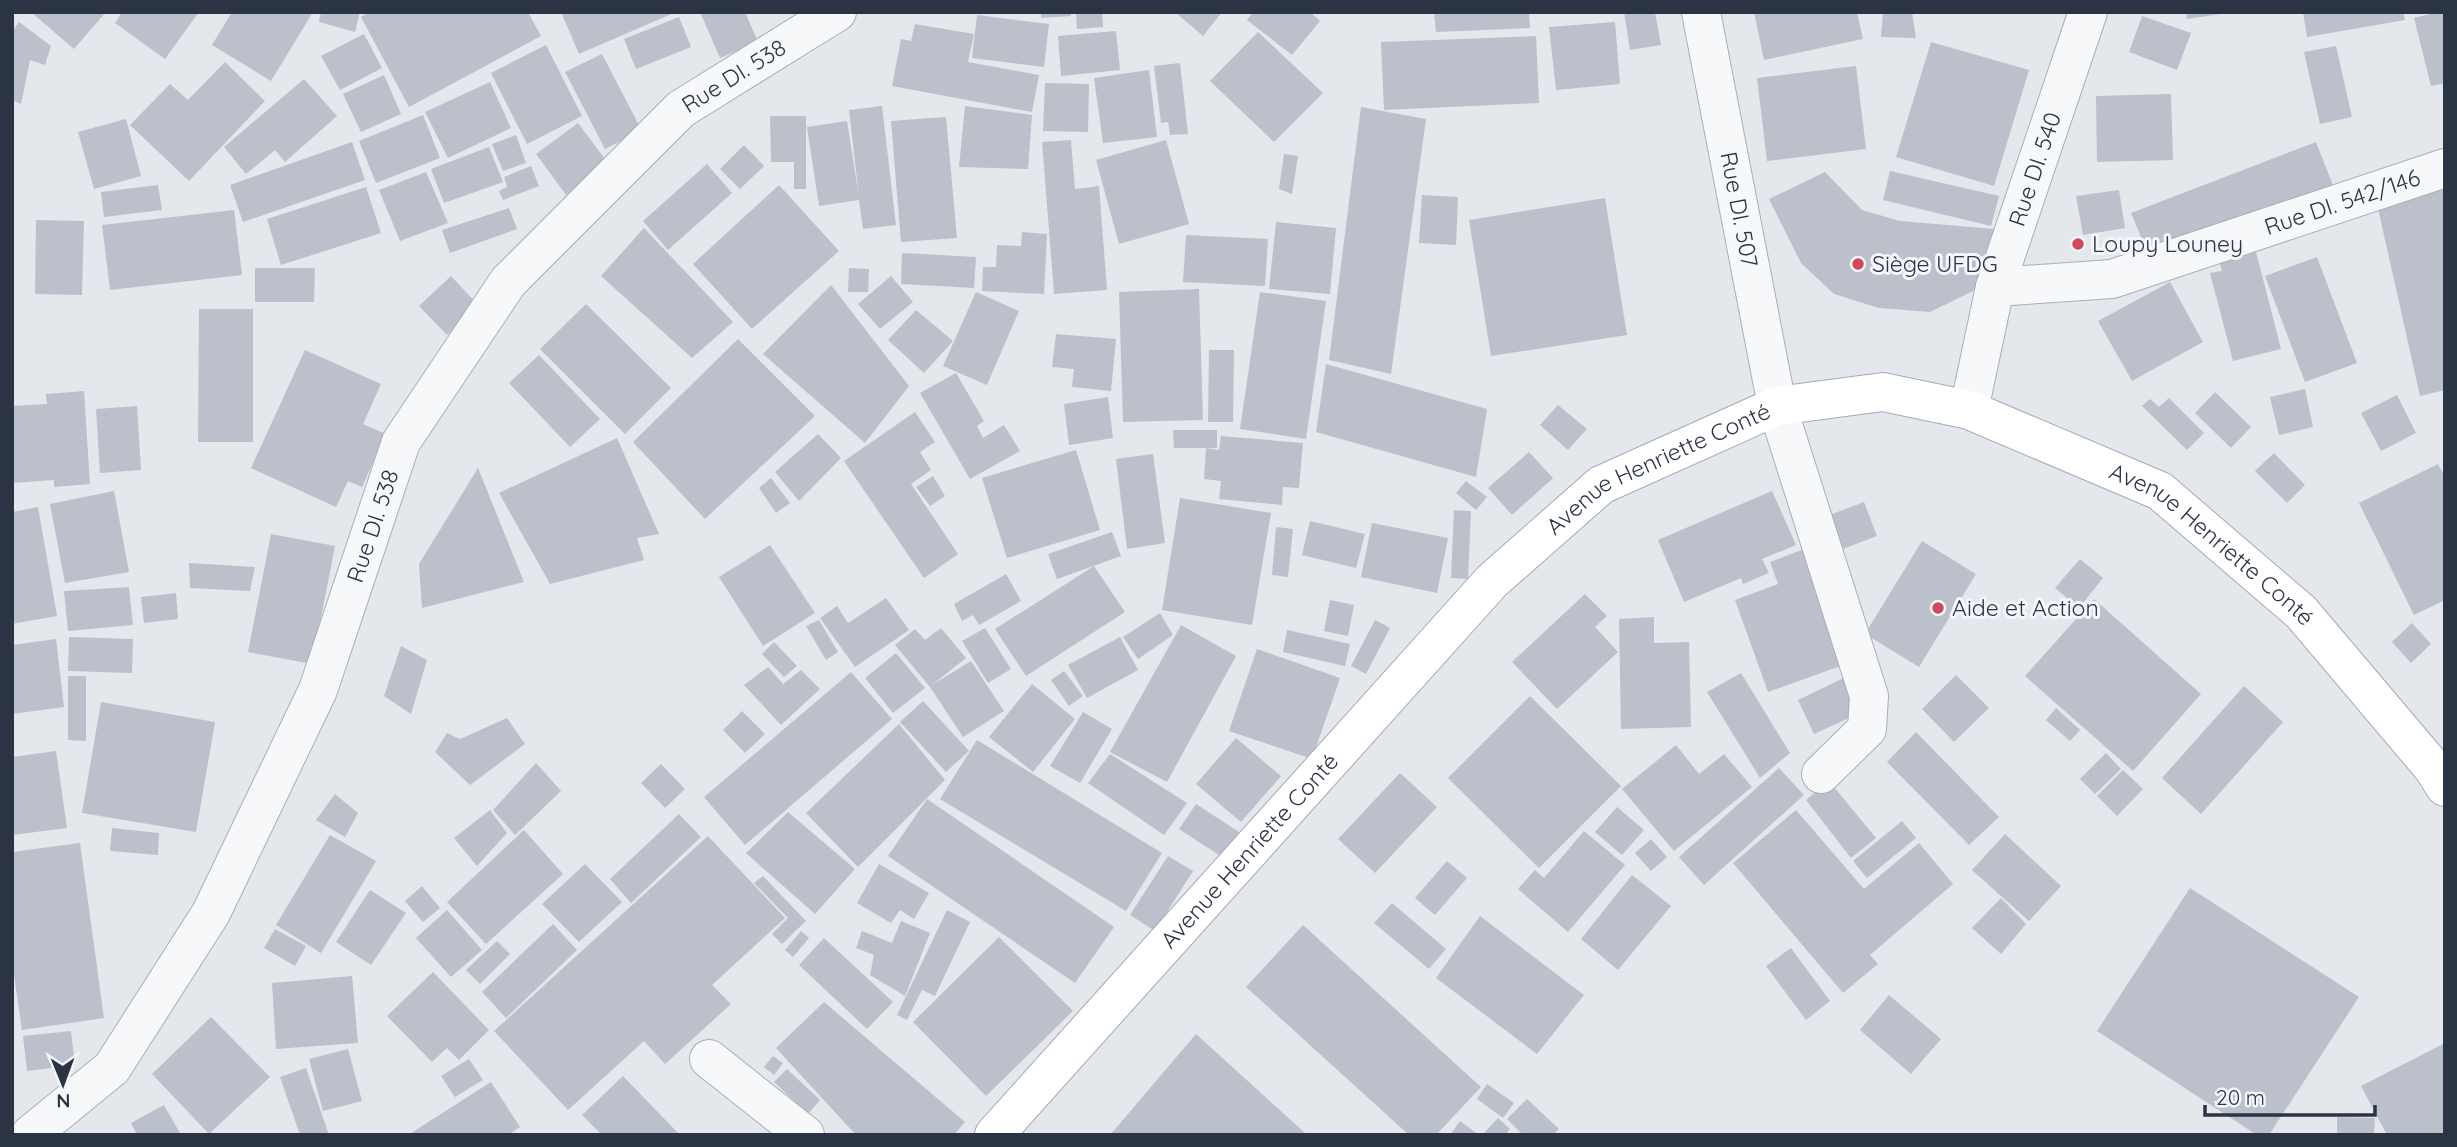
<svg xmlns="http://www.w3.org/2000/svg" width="2457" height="1147" font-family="Quicksand,sans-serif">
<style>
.building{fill:#bbc0ca}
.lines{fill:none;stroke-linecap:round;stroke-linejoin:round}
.minor-casing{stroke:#a9aeb7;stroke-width:40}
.major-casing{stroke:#a3abb8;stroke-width:40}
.minor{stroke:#f7f8fa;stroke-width:38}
.major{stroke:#fff;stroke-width:38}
.poi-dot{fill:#d1495b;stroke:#f4f6f9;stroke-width:2.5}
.labels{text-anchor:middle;stroke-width:6;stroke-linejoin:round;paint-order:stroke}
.street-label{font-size:23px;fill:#2b3445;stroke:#f4f6f9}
.poi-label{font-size:23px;fill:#2b3445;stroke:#f4f6f9;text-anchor:start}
</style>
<rect width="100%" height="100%" fill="#e4e7ec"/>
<path class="building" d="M31,12H106L74,49Z
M122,12H199L165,59L115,23Z
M232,12H313L271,81L212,45Z
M321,12H360L355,32L319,22Z
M369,12H528L541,36L409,107L361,17Z
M561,12H676L579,54Z
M700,12H745L758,42L720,58Z
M1041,12H1070L1071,16L1041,18Z
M1076,12H1102L1103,27L1077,29Z
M1175,12H1222L1203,36Z
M1253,12H1310L1320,21L1292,55L1247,20Z
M1434,12H1529L1530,28L1436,32Z
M1624,12H1655L1661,45L1630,50Z
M1754,12H1857L1863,39L1764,60Z
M1883,12H1912L1916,38L1881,37Z
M2186,12H2221V14L2187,19Z
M2303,12H2403L2405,20L2307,37Z
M2438,12H2445V83L2431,86L2414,18Z
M977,15L1049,24L1044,67L972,58Z
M2142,16L2191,33L2177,70L2129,52Z
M679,17L691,47L636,69L624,39Z
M19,22L51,46L45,65L30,60L21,104L12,100V32Z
M1615,22L1620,84L1556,90L1549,27Z
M915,24L974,34L968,62L1039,75L1032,112L892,86L901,39L911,41Z
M1116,31L1120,70L1061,76L1058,36Z
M1258,32L1323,93L1274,142L1210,81Z
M364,34L382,68L340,90L321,56Z
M1536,36L1539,103L1384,110L1381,42Z
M1931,42L2029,70L1994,186L1896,157Z
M546,45L582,116L527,144L491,73Z
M2336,46L2352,117L2320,124L2304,52Z
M602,54L642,131L605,149L565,72Z
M225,62L265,101L189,181L130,125L170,84L188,100Z
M1180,63L1188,134L1170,135L1168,122L1161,123L1154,66Z
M1856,66L1866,149L1767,161L1757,78Z
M1149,70L1157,137L1103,143L1094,78Z
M384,75L401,114L361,132L343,94Z
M304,79L337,116L285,162L275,150L246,174L224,147Z
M490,82L511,128L448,158L425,112Z
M1045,83L1089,84L1088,132L1043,131Z
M2171,94L2173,160L2097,162L2096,96Z
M882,106L896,225L863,229L859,200L819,206L807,127L847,121L859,197L849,110Z
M965,106L1032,115L1028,169L959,167Z
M1361,107L1426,119L1391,374L1329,360Z
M423,115L440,158L376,183L359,141Z
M770,116H806V189H794V162H771Z
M946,117L957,238L901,242L891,121Z
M126,119L141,176L94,189L78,132Z
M578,123L608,163L566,195L536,154Z
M516,135L526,163L503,171L492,144Z
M1071,140L1075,189L1099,186L1107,290L1054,294L1042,142Z
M1166,140L1189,224L1119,244L1096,160Z
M352,142L365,180L243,222L230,185Z
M2316,142L2336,193L2152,264L2131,213Z
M744,145L764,166L740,189L720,169Z
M489,147L503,182L444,203L431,169Z
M1284,154L1298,156L1292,194L1279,189Z
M707,164L732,193L668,250L643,221Z
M531,166L539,186L503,200L499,191L507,187L504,177Z
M1890,171L1999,196L1991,226L1883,200Z
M426,172L448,223L400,241L379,190Z
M1825,172L1862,210L1900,221L1995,229L1979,288L1930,312L1879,308L1834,294L1801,263L1769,199Z
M158,185L162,210L104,217L101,192Z
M779,185L839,251L752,329L693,264Z
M366,187L381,233L281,265L267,219Z
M2445,188V390L2420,396L2377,204Z
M2119,190L2125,228L2083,235L2076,196Z
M1422,195L1458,197L1456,245L1419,243Z
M1605,198L1627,335L1491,356L1469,220Z
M509,208L517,229L450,253L442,230Z
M234,210L242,275L110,290L102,225Z
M36,220L84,221L82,295L35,294Z
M1276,222L1336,228L1330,294L1269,289Z
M644,228L733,322L692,358L601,276Z
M1022,232L1047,234L1044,294L982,291L983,267H996L997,245L1021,246Z
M1186,235L1268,239L1265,286L1183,282Z
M2254,244L2281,349L2233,361L2210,273L2222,271L2217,253Z
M902,253L976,257L974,288L901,284Z
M2317,257L2357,363L2305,382L2265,276Z
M255,268H315L314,302H255Z
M849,268L869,269L868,292H848Z
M451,276L479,306L447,335L419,306Z
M891,276L913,302L880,329L858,304Z
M2170,282L2203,342L2132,381L2098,321Z
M831,285L909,386L865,443L763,354Z
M1199,289L1203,420L1123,422L1119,292Z
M976,292L1019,311L987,385L943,366Z
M1260,292L1326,301L1306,439L1240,429Z
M586,304L671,388L625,434L540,349Z
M199,309H253V442H198Z
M916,310L953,341L924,373L888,340Z
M1056,334L1116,339L1111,391L1072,387L1074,369L1052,367Z
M738,339L815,416L705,519L633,442Z
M305,350L381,384L363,424L386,434L362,487L348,481L336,507L251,468Z
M1209,350H1234L1233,422H1208Z
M539,355L600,419L570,447L509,383Z
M1326,364L1487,409L1476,477L1316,432Z
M956,373L984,421L977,426L983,438L1004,425L1020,451L970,479L920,393Z
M2305,389L2313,427L2279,435L2270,397Z
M84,391L90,484L54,487V480L12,483V406L47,404L46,394Z
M2215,392L2251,427L2231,448L2195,413Z
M2397,395L2416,433L2381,451L2361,413Z
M1108,397L1113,438L1069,445L1064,404Z
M2169,398L2204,433L2187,450L2142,406L2150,399L2159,407Z
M1558,405L1587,429L1568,450L1540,425Z
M137,406L141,470L100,473L96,409Z
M915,412L935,442L920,452L931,470L911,484L958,554L924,578L844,461Z
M1173,430H1217V448H1174Z
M818,434L841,458L799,501L775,472Z
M1221,436L1303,443L1299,488L1283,487L1282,505L1219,499L1221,481L1204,479L1206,448L1219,450Z
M617,438L659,534L637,538L644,560L550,584L499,493Z
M1076,450L1100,530L1007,558L982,478Z
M1529,452L1553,478L1512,515L1488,488Z
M2274,453L2305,485L2287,503L2255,471Z
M1153,454L1165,543L1127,549L1116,459Z
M2438,464L2445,477V600L2414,615L2359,503Z
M478,468L524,582L422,608L419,564Z
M933,476L945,496L930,506L916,487Z
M771,478L790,503L776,513L759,488Z
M1466,481L1487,497L1476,510L1456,493Z
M114,491L129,572L65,583L50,504Z
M1772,491L1796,545L1762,559L1769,573L1743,584L1741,578L1684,602L1658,540Z
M1180,498L1271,513L1252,625L1162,610Z
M1864,502L1877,536L1840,550L1827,516Z
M38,507L57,616L12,624V512Z
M1454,510L1471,511L1468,579L1451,578Z
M1310,521L1365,534L1356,568L1302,555Z
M1372,523L1448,538L1437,593L1361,577Z
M1276,527L1293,529L1288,577L1272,575Z
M1112,532L1121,556L1057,579L1048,554Z
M271,534L335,546L312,664L248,652Z
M1922,541L1976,574L1919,667L1865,634Z
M770,545L815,613L763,646L719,577Z
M1804,549L1846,664L1768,692L1735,600L1778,584L1770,562Z
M2080,559L2103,578L2079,608L2055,588Z
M189,563L255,567L250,591L190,588Z
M1094,566L1125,612L1026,676L995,629Z
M1006,574L1021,601L979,625L973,615L962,621L954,604Z
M129,587L133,625L68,631L64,591Z
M176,593L178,619L144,623L141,597Z
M1585,594L1607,616L1595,627L1618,652L1557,709L1512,662Z
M886,598L909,630L855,667L820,618L837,606L848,623Z
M2094,599L2201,694L2133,771L2025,676Z
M1330,600L1354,605L1348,636L1324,631Z
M1160,613L1173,635L1138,659L1123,637Z
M1654,617V643L1689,642L1691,727L1621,729L1619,619Z
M819,620L838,652L826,660L806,626Z
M1375,620L1390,628L1366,674L1351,666Z
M2412,623L2431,644L2411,663L2392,642Z
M1181,625L1236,656L1167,782L1110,752Z
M941,628L966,658L932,685L971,661L1004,711L963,737L930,687L895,645L915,629L925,640Z
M985,628L1011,669L988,683L962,641Z
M1287,630L1350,644L1345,666L1283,652Z
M69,637L133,639L132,673L68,671Z
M1120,637L1138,670L1087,698L1068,665Z
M56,639L64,707L12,714V645Z
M774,642L797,666L784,677L762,654Z
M401,646L427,660L411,714L384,696Z
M1257,649L1340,678L1312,759L1229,731Z
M896,653L925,688L893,713L865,678Z
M768,667L783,684L801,670L820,689L781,725L744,685Z
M1064,671L1083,696L1069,706L1051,680Z
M851,672L892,719L745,845L704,797Z
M1741,673L1790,753L1760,778L1707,692Z
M1956,675L1989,708L1954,742L1922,709Z
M68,676H86V741L68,740Z
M1848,676L1864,711L1814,734L1798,700Z
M1032,684L1075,719L1033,772L989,737Z
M2244,686L2283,722L2201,814L2162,778Z
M1530,696L1621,786L1539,868L1448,778Z
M923,701L969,751L946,772L900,722Z
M101,702L215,722L196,832L82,813Z
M2056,708L2080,730L2070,741L2046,720Z
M742,711L765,734L745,753L723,730Z
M1083,712L1112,729L1080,783L1050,766Z
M507,718L525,744L470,785L435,752L447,733L460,739Z
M899,724L945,780L858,867L806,813Z
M1916,732L1999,817L1969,845L1887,762Z
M1236,738L1281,776L1241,822L1196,784Z
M977,740L1162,853L1126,911L940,799Z
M1676,745L1699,774L1724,754L1752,787L1674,851L1622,789Z
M56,751L67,828L12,835V757Z
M2106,753L2121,769L2095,794L2080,779Z
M1110,754L1187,803L1164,835L1088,783Z
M536,763L561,791L515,835L493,810Z
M661,764L685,789L665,808L641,783Z
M1779,768L1804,795L1704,885L1679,857Z
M2123,770L2143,789L2117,816L2097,796Z
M1400,773L1437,807L1375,873L1338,839Z
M1829,781L1876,838L1851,858L1806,800Z
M335,794L358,813L345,837L316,820Z
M927,799L1114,927L1075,983L888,856Z
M1196,804L1239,832L1222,857L1179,829Z
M1617,807L1644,830L1622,855L1595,832Z
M490,810L507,833L477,866L454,838Z
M1796,810L1864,889L1919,843L1953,884L1870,955L1878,964L1843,993L1733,863Z
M788,812L855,869L815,914L746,853Z
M679,814L701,837L631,903L610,879Z
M1902,821L1916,838L1867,878L1853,861Z
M112,828L159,833L158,855L110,851Z
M524,830L563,874L486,944L447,902Z
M1584,831L1625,865L1568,932L1518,889L1535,870L1544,878Z
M2005,834L2061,886L2029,921L1972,870Z
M330,835L376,861L321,953L276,925Z
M708,836L785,918L712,985L731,1004L665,1064L644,1041L568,1110L494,1031Z
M1651,839L1667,857L1651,871L1635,853Z
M80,843L104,1018L22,1030L12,961V852Z
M1168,856L1193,871L1155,931L1130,915Z
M1447,861L1467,878L1435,915L1415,898Z
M585,864L622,902L579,942L542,904Z
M879,864L929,893L914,919L900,910L891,923L857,903Z
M1632,875L1671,906L1618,970L1581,939Z
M763,876L806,921L782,944L772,934L788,918L754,883Z
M422,886L440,908L423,922L405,901Z
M2190,888L2359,997L2269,1135H2257L2097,1031Z
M370,890L406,913L371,965L336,942Z
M2001,898L2026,924L2001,954L1972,928Z
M1392,903L1446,949L1429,969L1374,923Z
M447,910L482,950L451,977L416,938Z
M947,910L970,922L935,996L922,990L907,1020L897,1015Z
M1480,916L1584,995L1537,1054L1436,978Z
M901,921L930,933L905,996L870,975L874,955L856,948L862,931L892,943Z
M553,924L577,950L506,1018L482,992Z
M1303,925L1481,1087L1436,1135H1409L1246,987Z
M275,929L306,946L295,966L264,948Z
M801,931L809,938L793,957L785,950Z
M999,937L1073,1011L986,1096L913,1022Z
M824,938L893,1002L867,1029L799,965Z
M497,941L510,954L480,984L466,970Z
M1791,948L1830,1001L1806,1020L1766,966Z
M433,972L489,1030L459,1060L447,1048L432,1062L387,1016Z
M352,976L358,1043L276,1049L272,983Z
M1889,995L1941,1039L1911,1074L1860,1030Z
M824,1002L965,1122L954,1135H856L776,1048Z
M211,1017L270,1077L209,1134L152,1074Z
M71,1031L75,1065L27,1071L23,1036Z
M1196,1034L1305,1133L1303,1135H1110Z
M2445,1043V1135H2387L2361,1086Z
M348,1049L362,1101L323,1111L309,1059Z
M773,1056L783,1063L774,1075L764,1067Z
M469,1059L483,1080L455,1097L441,1076Z
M306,1068L329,1135H300L280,1077Z
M787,1069L820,1100L808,1114L774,1082Z
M623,1076L678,1133L677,1135H602L582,1115Z
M491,1082L520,1127L508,1135H408Z
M1487,1084L1514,1103L1503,1118L1477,1099Z
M1527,1099L1559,1129L1553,1135H1523L1507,1119Z
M164,1105L181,1135H137L131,1123Z
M2337,1117L2375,1118L2374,1135H2337Z
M1498,1118L1510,1129L1505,1135H1482Z
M1460,1121L1479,1135H1450Z"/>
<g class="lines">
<g class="minor-casing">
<g id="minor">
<path id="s1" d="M1701,12L1777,406L1869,696L1867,729L1821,774"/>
<path id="s2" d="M1995,287L2112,279L2445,168"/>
<path id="s3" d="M1969,410L1995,287L2088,12"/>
<path d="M709,1059L805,1135"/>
<path id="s4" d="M30,1135L112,1068L211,913L318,690L401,442L508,282L681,109L837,12"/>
</g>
</g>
<g class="major-casing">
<g id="major">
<path id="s5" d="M994,1135L1492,581L1601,485L1777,406L1883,392L1969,410L2160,491L2301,612L2433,768L2445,787"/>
</g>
</g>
<use href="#minor" class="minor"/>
<use href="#major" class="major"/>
</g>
<g class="poi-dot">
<circle cx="2078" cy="244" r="7"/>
<circle cx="1858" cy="264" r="7"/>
<circle cx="1938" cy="608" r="7"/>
</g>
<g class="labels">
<g class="street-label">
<text dy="8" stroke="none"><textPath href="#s4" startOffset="1298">Rue DI. 538</textPath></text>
<text dy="8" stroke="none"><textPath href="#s3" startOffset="250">Rue DI. 540</textPath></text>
<text dy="8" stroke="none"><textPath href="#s2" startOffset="360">Rue DI. 542/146</textPath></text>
<text dy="8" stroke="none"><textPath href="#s1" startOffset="201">Rue DI. 507</textPath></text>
<text dy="8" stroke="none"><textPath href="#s5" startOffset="948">Avenue Henriette Conté</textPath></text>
<text dy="8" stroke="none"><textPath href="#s4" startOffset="710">Rue DI. 538</textPath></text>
<text dy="8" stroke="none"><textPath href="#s5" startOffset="1558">Avenue Henriette Conté</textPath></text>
<text dy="8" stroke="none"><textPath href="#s5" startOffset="382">Avenue Henriette Conté</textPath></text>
</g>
<g class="poi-label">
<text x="2092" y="252">Loupy Louney</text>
<text x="1872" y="272">Siège UFDG</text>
<text x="1952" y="616">Aide et Action</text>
</g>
</g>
<rect width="2457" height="1147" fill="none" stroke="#2b3445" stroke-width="28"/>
<g transform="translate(63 1084) rotate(179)" stroke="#f4f6f9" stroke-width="5" paint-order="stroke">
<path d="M0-5L12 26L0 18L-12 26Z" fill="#2b3445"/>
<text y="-10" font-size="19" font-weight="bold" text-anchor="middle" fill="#2b3445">N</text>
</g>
<path d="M2205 1105v10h170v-10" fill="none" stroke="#2b3445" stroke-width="3.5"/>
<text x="2216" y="1105" font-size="21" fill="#2b3445" stroke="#f4f6f9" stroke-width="5" paint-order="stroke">20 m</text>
</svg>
